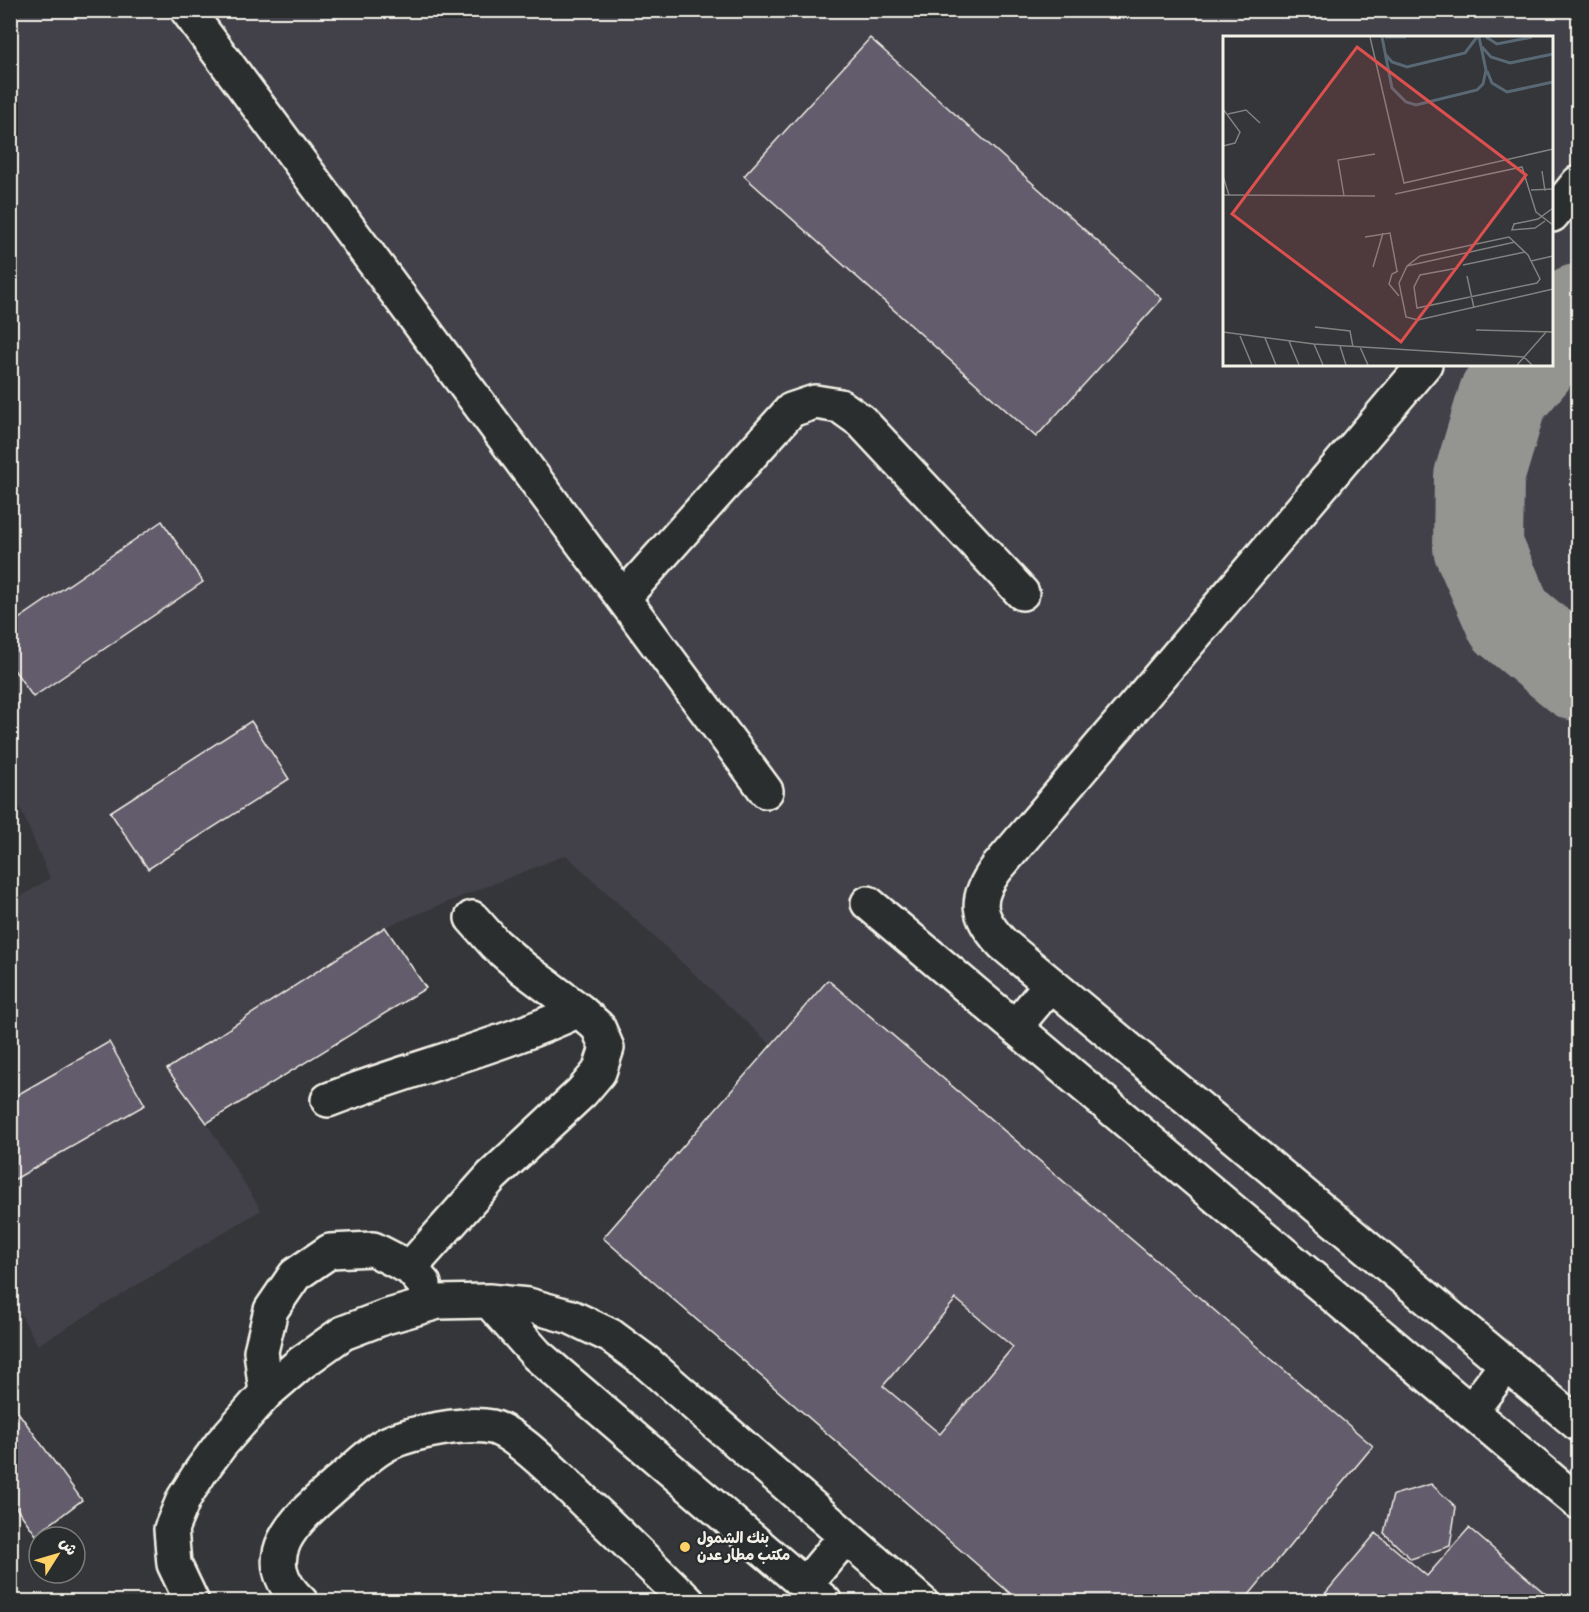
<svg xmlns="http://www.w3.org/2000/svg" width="1589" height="1612" font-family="Pangolin,'Playpen Sans Arabic',sans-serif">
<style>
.built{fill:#424149;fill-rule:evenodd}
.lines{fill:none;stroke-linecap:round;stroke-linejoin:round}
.taxiway{stroke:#949491;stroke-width:90}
.building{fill:#625b6c;stroke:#f4f1e8;stroke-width:1.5;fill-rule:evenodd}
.minor-casing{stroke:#f4f1e8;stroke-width:38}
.minor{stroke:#2a2d2e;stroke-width:33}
.poi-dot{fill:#ffd166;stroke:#2a2d2e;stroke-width:2}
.labels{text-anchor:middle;stroke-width:4.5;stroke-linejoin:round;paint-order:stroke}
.poi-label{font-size:15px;font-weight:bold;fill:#f4f1e8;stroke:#2a2d2e;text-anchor:start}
.inset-river{fill:none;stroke:#596875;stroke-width:3}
.inset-road{fill:none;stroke:#818180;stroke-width:1.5}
.view{fill:#dc504e;fill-opacity:0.15;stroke:#dc504e;stroke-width:3}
.inset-edge{fill:none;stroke:#f4f1e8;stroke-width:3}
</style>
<rect width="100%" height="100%" fill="#35363a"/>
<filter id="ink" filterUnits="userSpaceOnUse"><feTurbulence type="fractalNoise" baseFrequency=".0167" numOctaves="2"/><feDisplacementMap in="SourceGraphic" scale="12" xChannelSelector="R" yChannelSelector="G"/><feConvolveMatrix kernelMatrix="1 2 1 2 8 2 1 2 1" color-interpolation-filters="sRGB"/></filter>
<g filter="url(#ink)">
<path class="built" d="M10,11H1578V1601H1020L603,1238L771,1045L566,855L385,927L167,1068L207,1123L261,1210L38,1345L10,1296L11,903L50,878L10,784ZM1224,38H1552V364H1224Z"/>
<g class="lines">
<path class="taxiway" d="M1552,340L1578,309
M1531,364L1503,397L1479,477L1478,547L1510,620L1578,676"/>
</g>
<path class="building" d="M870,38L1162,299L1036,437L744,176Z
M162,521L203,582L33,697L10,664V625Z
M251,721L289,779L148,869L110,812Z
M385,927L426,988L207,1123L167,1069Z
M828,980L1373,1446L1243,1602H1020L603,1238ZM956,1299L1013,1347L940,1434L883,1386Z
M109,1042L145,1105L10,1182V1099Z
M10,1401L82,1500L36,1535L10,1499Z
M1431,1484L1456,1507L1450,1546L1411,1559L1384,1533L1393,1495Z
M1469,1528L1555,1602H1318L1376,1533L1427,1576Z"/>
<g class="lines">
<g class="minor-casing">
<path id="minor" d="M187,10L766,791
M1552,215L1578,183
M1425,364L997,868C974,899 976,916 1003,944L1578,1424
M623,598L791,410L815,402L840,406L861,421L1022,593
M868,903L1578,1502
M1015,1027L1051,984
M328,1100C411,1068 498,1048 579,1010
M410,1268L492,1176L582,1092L599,1072L607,1048L598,1027L579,1010L524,969L495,944L472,918
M489,1301L537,1355L825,1602
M266,1393L261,1351L271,1310L295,1275L330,1251L373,1249L410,1268L424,1284
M1471,1411L1507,1364
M805,1585L845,1537
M192,1602L174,1564L171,1529L184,1498L201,1471L221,1444L266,1393L301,1363L343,1333L385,1317L438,1302L489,1301L528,1305L571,1317L611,1336L646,1362L921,1602
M301,1602C249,1554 302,1515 339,1482C355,1469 370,1452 389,1443C412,1432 466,1422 492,1427C518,1433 569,1487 590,1507C623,1538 655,1570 688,1602"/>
</g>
<use href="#minor" class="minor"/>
</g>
</g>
<circle class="poi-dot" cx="685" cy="1547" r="6"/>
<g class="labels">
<g class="poi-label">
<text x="697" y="1543">بنك الشمول<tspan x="697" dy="17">مكتب مطار عدن</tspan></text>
</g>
</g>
<g transform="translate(1223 36)">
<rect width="330" height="330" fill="#35363a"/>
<path class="inset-river" d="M159,1L169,52L183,66L193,69L254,54L260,48L263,34L256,1M162,1H183M263,1L274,8L309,1M259,11L268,21L287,27L330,18M162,18L169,26L184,31L242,17L254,1M264,35L269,47L284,56L330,46"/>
<path class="inset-road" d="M147,1L181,147L330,113M0,73L17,96L12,107L0,110M5,78L23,74L37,87M319,135L322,155M0,140L6,159M308,154L330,153M172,158L299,131L313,176L330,189M0,159L152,160M121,160L115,124L152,118M322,185L312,192L289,194L291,188L315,183L330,172M142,201L167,197L174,235M308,225L330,220M240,229L302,216M184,230L292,206M150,231L160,197M235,232L197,239L191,251L194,272L314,247L317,243L305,219L286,201L197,220L184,230L176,247L183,281L195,284L330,253M175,235L169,238L166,248L176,260M244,240L251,272M92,291L127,295L130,311M253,294L330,296M0,296L91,308L301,321L309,329M17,300L29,329M42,302L53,329M66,305L76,329M91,308L100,329M117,310L123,329M137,311L145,329M294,329L324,295"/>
<path class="view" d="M134,11L303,139L178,306L9,178Z"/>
<rect width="330" height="330" class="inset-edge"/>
</g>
<rect width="1589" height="1612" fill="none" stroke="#2a2d2e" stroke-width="36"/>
<rect x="18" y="18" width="1553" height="1576" fill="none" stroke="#f4f1e8" stroke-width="2" filter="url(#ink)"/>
<g transform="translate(57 1555) rotate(53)"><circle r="28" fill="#2a2d2e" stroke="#7b7b78" stroke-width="1.5"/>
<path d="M0-4.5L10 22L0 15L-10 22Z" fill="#ffd166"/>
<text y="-9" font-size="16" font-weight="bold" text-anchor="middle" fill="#f4f1e8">ش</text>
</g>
</svg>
